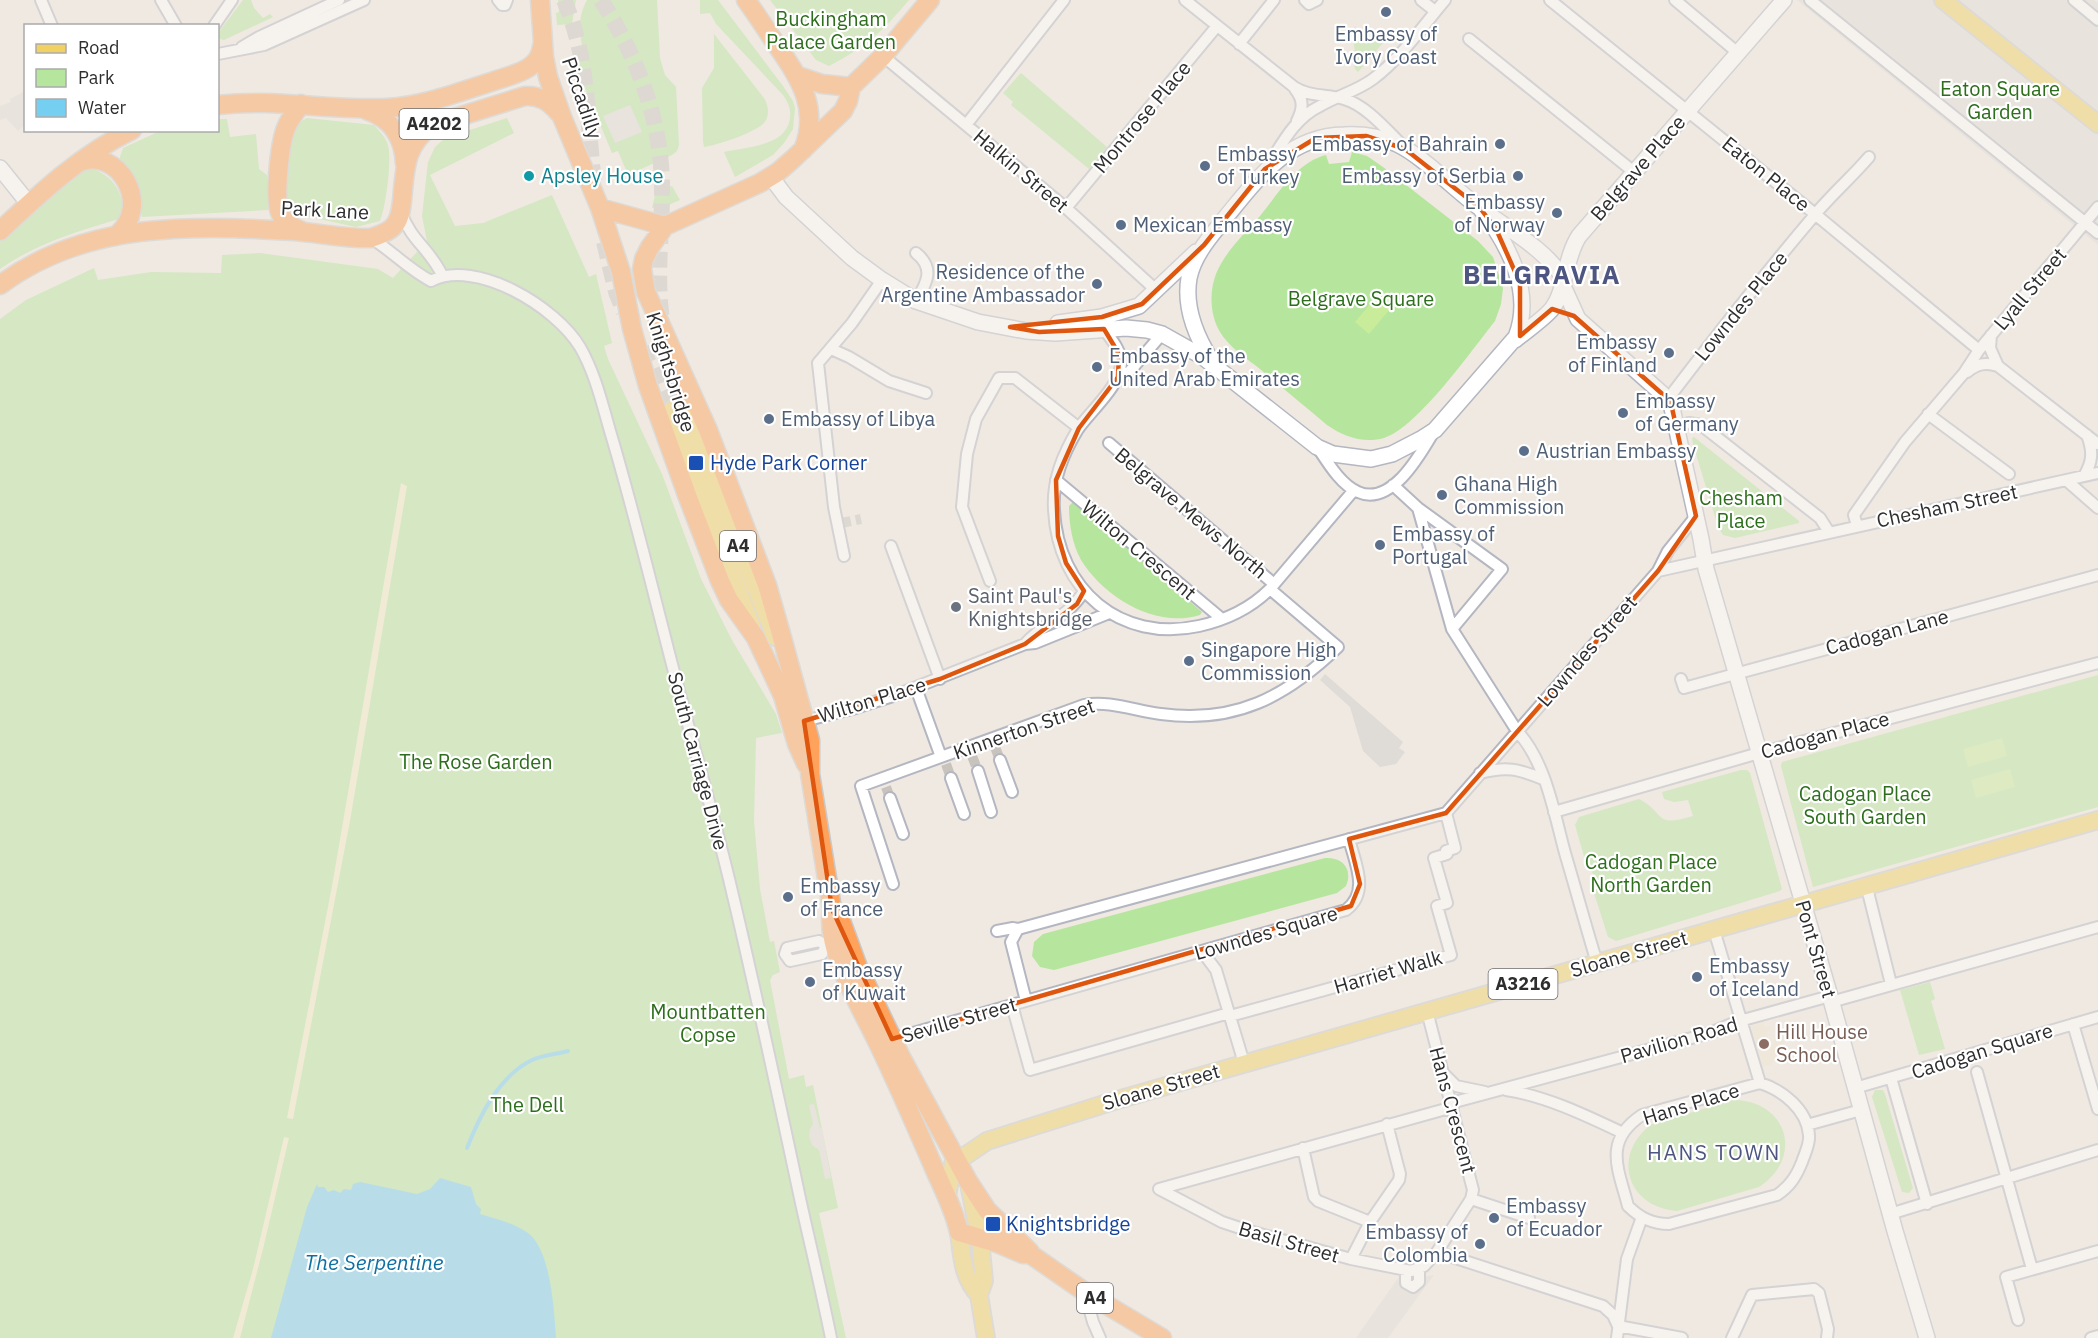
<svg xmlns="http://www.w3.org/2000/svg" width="2098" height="1338" font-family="'IBM Plex Sans',sans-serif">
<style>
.education{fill:#f0e6d1}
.green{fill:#b6e59e}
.sand{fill:#f3ecc5}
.pitch{fill:#c9ec9a}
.plaza{fill:#dfdcd8}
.water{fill:#75cff0}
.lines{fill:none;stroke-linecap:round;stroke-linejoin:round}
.stream{stroke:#75cff0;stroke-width:4}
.street-tunnel{stroke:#c8c4bd;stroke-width:10;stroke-dasharray:10 5;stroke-linecap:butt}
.primary-tunnel{stroke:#c8c4bd;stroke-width:16;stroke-dasharray:16 8;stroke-linecap:butt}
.street-casing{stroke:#b4b7c1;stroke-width:14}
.secondary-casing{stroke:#b4b7c1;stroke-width:18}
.primary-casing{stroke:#c9c9c9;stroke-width:20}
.highway-casing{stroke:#c9c9c9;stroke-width:21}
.street{stroke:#fff;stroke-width:10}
.secondary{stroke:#fff;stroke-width:15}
.primary{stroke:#f2d163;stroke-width:16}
.highway{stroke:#ffa35c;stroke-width:18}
.marked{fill:none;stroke:#df570e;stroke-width:4.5;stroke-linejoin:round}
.service-dot{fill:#5c6f8a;stroke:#fff;stroke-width:2}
.culture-dot{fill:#0f9aa8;stroke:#fff;stroke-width:2}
.transit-dot{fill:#1a4fb4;stroke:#fff;stroke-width:2}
.worship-dot{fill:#6b7280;stroke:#fff;stroke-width:2}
.education-dot{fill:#8d6e63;stroke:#fff;stroke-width:2}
.labels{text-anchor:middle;stroke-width:4.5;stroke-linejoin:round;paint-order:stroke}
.shield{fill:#fff;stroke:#6d6d6d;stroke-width:1.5}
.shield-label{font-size:18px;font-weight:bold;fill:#2e2e2e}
.park-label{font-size:20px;fill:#2c6e1b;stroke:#fff}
.service-label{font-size:20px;fill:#4e5e75;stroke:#fff;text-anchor:start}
.street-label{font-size:20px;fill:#2e2e2e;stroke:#fff}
.culture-label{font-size:20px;fill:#0d838f;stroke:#fff;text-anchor:start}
.transit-label{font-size:20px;fill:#164399;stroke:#fff;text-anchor:start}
.worship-label{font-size:20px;fill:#5b616d;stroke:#fff;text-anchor:start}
.education-label{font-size:20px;fill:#785e54;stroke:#fff;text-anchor:start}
.neighbourhood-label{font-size:21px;letter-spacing:1.5px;fill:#4d5680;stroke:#fff}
.water-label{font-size:21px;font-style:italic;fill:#0d6fa3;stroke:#fff}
.district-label{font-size:26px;font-weight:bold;letter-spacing:1.5px;fill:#4d5680;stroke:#fff}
</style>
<rect width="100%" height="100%" fill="#efe9e1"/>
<path class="education" d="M1764,1022L1765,1027L1770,1026L1771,1030L1767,1032L1770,1043L1773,1045L1774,1038H1775L1783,1037L1785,1042L1771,1065L1763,1067L1751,1026Z"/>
<path class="green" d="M243,0H251L254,8L263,18L270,14L273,17L224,40L220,39L218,33Z
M558,0H576L572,24L557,25L556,13L559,12Z
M587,0H657L660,58L665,75L676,87L679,145L677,151L672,155L628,175L618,151L612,153L574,62L585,59C580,38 576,20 587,0Z
M700,0H718L783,86L793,101L795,108L793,129L784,143L773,155L735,177L724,152C747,147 788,146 790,117C791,109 788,102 783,95L716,24L710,13L700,14Z
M770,0H909C882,32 866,47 829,66L816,60Z
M1355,27L1371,41L1380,30L1388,37L1358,72L1355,69L1354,64L1356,61L1353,37H1351L1350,33Z
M714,34L764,98C769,106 770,117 763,124C753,133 718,145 704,147L703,141L702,88L714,68Z
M1021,73L1107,147L1089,169L1011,105L1013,102L1003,93Z
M307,118L374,125C379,131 385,136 388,145C392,159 386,207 380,221L356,227L292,213L286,202L289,143L295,125Z
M507,118L514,133L430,175L455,226L483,223L552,195L589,277L596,274L612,343L604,346L608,359L662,474L701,579L732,640L776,714L782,733L756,738L754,821L760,889L770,942L774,941L780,972L773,975L770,980L789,1079L804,1075L806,1087L813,1085L838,1208L819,1213L846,1338H0V319L26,300L94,268L98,280L151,272L221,273L222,255L260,253L378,269L393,278L427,241L422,216L428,162L435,147L445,138Z
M218,119H227L230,137L256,134L259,169L267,175L268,210L142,217L136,189L119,160L123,148L160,131L218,130Z
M1352,152L1367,156L1383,167L1478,241L1493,257L1503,288L1501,304L1495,321C1472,350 1417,428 1384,438C1363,444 1343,436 1327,425C1305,406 1282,388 1260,369C1246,358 1229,347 1220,332C1210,315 1209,292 1216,274C1225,252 1245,233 1260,216C1278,194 1297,162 1326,155L1329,164L1349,162Z
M84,167C110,171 126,191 122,218C79,231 37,243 0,269V242L35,204Z
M672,186L680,200L664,207L652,208L656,191Z
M1694,437L1799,521V523L1735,538L1723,535L1718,527L1693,444L1692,438Z
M1073,502L1202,612L1200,615C1155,629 1104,597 1081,560C1072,543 1069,524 1069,506Z
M2098,675V807L1813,887L1781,766L1782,762Z
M1741,770H1747L1750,773L1782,889L1780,891L1616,941L1608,937L1594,893C1598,883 1595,873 1587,867L1575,825L1579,817L1639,799C1667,814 1653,828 1693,816L1688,800L1674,802L1664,799L1662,792Z
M1325,858C1343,857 1353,869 1346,886L1337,893L1054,970L1040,967L1032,956L1034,942L1043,934Z
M1930,982L1935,999L1931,1001L1945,1049L1919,1055L1900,990Z
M1875,1090H1883L1885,1094L1913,1188L1909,1193L1902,1192L1872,1097Z
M1734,1100C1788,1101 1804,1158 1759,1187L1677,1211C1626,1207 1611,1154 1652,1124Z"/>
<path class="sand" d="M401,483L407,486L350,821L293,1119L287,1118L332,886Z
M284,1137L289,1138L263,1249L240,1338H233L253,1269Z"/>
<path class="pitch" d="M1381,291L1395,303L1369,334L1355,322Z
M2002,738L2007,756L1968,767L1963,749Z
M2010,769L2015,787L1976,798L1971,780Z"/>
<path class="plaza" d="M1797,0H2094L2098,3V245Z
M25,91V125L18,131L6,118L0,120V106L11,102L10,99Z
M630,105L642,132L615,143L603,116Z
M1325,674L1403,742L1399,748L1405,752L1396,764L1380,767L1363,751L1350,707L1320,680Z
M814,1104L820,1128H822L831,1178L825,1179L819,1150L812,1145L809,1136L810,1129L813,1124L809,1105Z
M1434,1275L1388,1338H1356L1398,1278L1406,1279L1408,1285L1419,1278Z"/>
<path class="water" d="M440,1178L471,1187L476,1204L481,1209L480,1214C496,1219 514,1223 528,1233C551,1250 554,1310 556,1338H271L307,1207L317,1184L318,1187H324L328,1192L334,1190L340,1193L344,1189L351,1190L353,1184L360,1182L417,1194L430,1189Z"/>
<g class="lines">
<path class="stream" d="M467,1148C480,1115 499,1076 532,1060C543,1055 557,1054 568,1051"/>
<path class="street-tunnel" d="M841,523L861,519
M995,747L1000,760
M972,756L978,771
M946,764L951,778
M886,787L890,798"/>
<path class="primary-tunnel" d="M564,0C591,63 586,124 595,190
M601,0C638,58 663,123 662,193C662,237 655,281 663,325
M604,242L616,292L624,312
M642,348L671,410
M670,356L683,406"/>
<g class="street-casing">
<path id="street" d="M41,0L52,26
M161,0L176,26
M498,0L502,5H505L507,0
M1185,0L1294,87C1309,97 1327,94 1344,99C1365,105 1384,127 1399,142
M1305,0L1309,4L1317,0
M1421,0L1435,11
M1550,0L1815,214L1979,350
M1675,0L1738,53
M1810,0L2098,233
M2074,0L2098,20
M214,26L232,0
M1469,39L1634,172
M1239,44L1274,0
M242,47L259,37L339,0
M218,54L264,45L364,0
M883,56L1066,208L1156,290
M1295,89C1304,100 1303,109 1297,121
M966,125L1064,0
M1269,164C1283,142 1295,118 1320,106C1337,96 1357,91 1373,79C1400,59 1423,26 1445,0
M1066,208L1217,26
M401,212C411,241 430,249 442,275
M371,238C392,251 408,269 431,281C476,258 556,307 580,347C595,373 602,403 610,431C631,501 648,571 666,641C686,721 710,800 729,879C755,987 778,1095 801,1203C811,1248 822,1293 831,1338
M916,253C935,268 927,283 916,301
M1104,329C1111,339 1120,349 1121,361C1122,385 1091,410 1078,429C1063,454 1052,480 1054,510C1058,590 1120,643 1199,626C1226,620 1250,609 1270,589L1354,490
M1991,335L1990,348L1998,366
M831,349L849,357L889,381L926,393
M1967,372C1977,364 1985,362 1998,366L2098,444
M1115,382L1130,371L1162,334
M1668,399C1715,337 1763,276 1813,217C1830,196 1851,178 1869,157
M1928,414L2009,474
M1677,426L1689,423L1701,425L1820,518L1829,532
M1109,443L1274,584
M1318,448C1328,463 1341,485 1358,492C1391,507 1420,455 1433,433
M2084,476C2093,461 2093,451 2087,435
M1056,480L1222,619
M2066,480L2098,508
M1393,485L1418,508L1502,569L1452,629
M1418,508L1452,629L1517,731C1546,762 1554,813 1565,853C1576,890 1586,927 1597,963
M1857,526L1854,515L1905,442L1964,373L1979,350L2098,207
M891,546L940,679
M844,556L834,507L818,363L852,323L882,280
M1658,571L2098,473
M990,581L962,507L967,454L976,419L999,378H1015L1079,428
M1025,644C1044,622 1068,618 1084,591
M1681,679L1684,688L2098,575
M916,688L941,757
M804,721L852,709L896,695L1025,644L1035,643L1109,613
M1000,760L1012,792
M978,771L991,812
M1480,773C1507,766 1518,769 1543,779
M951,778L964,814
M890,798L903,834
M1554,812L1759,753L2098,663
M893,884L861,786L1084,705C1109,700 1136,711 1161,714C1235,724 1286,697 1338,647L1270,589
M1867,888L1891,984
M1018,929L1011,942L1026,1001
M1714,930L1760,1083
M997,931L1013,928L1018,929L1446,813L1658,571L1668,551L1696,516
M826,946L822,954L790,961L785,954L787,948L819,941L826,946L834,944
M1197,953L1204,954L1216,970L1244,1063
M1831,1002L2098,927
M1012,1005L1030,1070L1229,1013
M1230,1016L1451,955L1437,906L1447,903L1434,858L1447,854L1446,851L1455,848L1446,813
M2073,1024L2098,1109
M892,1039L1346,910C1370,892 1355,863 1349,839
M1977,1072L2032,1269
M1445,1075L1456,1086L1485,1092
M1891,1078L1927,1204
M1760,1083C1782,1090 1807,1109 1809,1135C1810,1144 1805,1153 1802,1162C1796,1177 1790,1186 1777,1195L1669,1224C1652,1224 1640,1218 1628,1206C1618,1168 1603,1141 1642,1115Z
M1855,1088L2098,1017
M1506,1090C1546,1096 1587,1116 1623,1133
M1451,1103L1710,1033L1736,1022L1830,996
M1807,1125L1861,1110
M1303,1148L1314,1197L1318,1201L1370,1222
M1159,1189L1222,1222L1246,1230L1351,1259L1411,1271L1424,1266L1437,1252L1471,1199L1473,1190L1427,1011
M1159,1189L1453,1107
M1471,1199L1529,1218
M1890,1214L2098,1150
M1437,1252L1603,1306L1613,1315L1618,1326
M1351,1259L1370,1222L1399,1180L1400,1174L1387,1124
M1406,1270V1283L1413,1287L1419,1282V1269
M1085,1293L1093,1322L1100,1338
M2018,1320L2006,1277L2098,1251
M1618,1326L1682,1338
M1617,1338L1627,1259L1642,1217
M1732,1338L1752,1295L1814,1289L1819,1293L1828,1329L1827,1338
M2091,1338L2098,1336"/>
</g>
<g class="secondary-casing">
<path id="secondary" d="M0,168L29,204
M771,177L786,197L852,258L882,280L916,301L978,322L1026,331L1055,333L1126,328L1147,330L1162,334L1203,357L1317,447L1333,454L1371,459L1392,454L1421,439L1435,430L1516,337C1534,292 1508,243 1480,208
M1563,286L1578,319L1668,399L1672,408L1701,539L1706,569L1830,996L1895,1231L1927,1338
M1058,323L1102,317L1139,306L1196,252
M1515,340C1527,330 1541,321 1551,310C1566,293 1564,259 1579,236L1784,0
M1211,360C1196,336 1184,307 1189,278C1194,254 1211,236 1226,217C1258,178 1288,136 1344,135C1362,134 1381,137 1397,144C1424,157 1455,190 1480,208C1509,230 1542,247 1563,277"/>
</g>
<g class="primary-casing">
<path id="primary" d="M1943,0L2098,124
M683,406L775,637
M671,410L752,626
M970,1189L980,1239L984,1281L979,1295L986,1338
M947,1196L953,1164L987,1141L1117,1100L2098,820
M959,1232C962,1255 962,1277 979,1295"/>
</g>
<g class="highway-casing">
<path id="highway" d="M540,0L544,57L548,77L562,117L600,208L621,272L632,329L648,386L687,495L720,581L729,600L756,638L783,696L797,744L806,764
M746,0C757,15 767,31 778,47C800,79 820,109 803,150
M930,0L883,56L851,87L848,101L843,111L793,159L778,172L760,183L665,226L650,247L644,259L642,269L646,292L708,430L767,585L781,634L810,740V774L832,909C825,949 858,1002 875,1037C896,1080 915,1124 934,1168C943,1189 954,1209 959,1232L997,1243L1023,1254H1030L1085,1292L1162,1338
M798,76L822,84L851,87
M301,104C296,112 289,119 286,128C280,143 273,202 281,215C285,224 294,228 302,231
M218,105C274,98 330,111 387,108C424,106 459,92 494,81C514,74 540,70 542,46
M366,110C391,118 404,138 405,164
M80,162C118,147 152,204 118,234
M600,208L665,226
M0,231C40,193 82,154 132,130
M0,285C86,221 192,225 294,231C320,233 346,239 371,238C379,235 387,233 393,227C400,220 401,210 402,201C405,169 404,146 432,125L525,96C540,95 550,102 559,113
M832,909L840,918L858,967L901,1057L968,1181L987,1210L1030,1252"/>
</g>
<use href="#street" class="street"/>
<use href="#secondary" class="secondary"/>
<use href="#primary" class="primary"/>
<use href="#highway" class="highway"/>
</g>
<path d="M0 0H2098V1338H0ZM1366,136L1405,149L1480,208L1496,229L1520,283V336L1552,309L1574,316L1668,399L1672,408L1696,516L1658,571L1446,813L1349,839L1360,884L1351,906L892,1039L832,909L804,721L940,679L1025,644L1077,604L1084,591L1066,563L1058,536L1056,480L1079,428L1118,377L1119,354L1104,329L1039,332L1010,327L1102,317L1142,304L1204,245L1265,169L1316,138Z" fill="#efe9e1" fill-opacity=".55" fill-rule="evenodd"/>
<path class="marked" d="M1366,136L1405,149L1480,208L1496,229L1520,283V336L1552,309L1574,316L1668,399L1672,408L1696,516L1658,571L1446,813L1349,839L1360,884L1351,906L892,1039L832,909L804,721L940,679L1025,644L1077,604L1084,591L1066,563L1058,536L1056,480L1079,428L1118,377L1119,354L1104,329L1039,332L1010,327L1102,317L1142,304L1204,245L1265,169L1316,138Z"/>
<g class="service-dot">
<circle cx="1386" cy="12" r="6"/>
<circle cx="1500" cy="144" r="6"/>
<circle cx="1205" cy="166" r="6"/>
<circle cx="1518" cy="176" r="6"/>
<circle cx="1557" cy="213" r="6"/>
<circle cx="1121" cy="225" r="6"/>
<circle cx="1097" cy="284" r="6"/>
<circle cx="1669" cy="353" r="6"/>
<circle cx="1097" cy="367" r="6"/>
<circle cx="1623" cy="413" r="6"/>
<circle cx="769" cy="419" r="6"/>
<circle cx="1524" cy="451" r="6"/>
<circle cx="1442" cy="495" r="6"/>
<circle cx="1380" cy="545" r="6"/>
<circle cx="1189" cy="661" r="6"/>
<circle cx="788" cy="897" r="6"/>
<circle cx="1697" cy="977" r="6"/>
<circle cx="810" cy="982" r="6"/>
<circle cx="1494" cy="1218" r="6"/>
<circle cx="1480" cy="1244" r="6"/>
</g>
<circle class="culture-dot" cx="529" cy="176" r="6"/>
<g class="transit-dot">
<rect x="688" y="455" width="16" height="16" rx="3"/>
<rect x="985" y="1216" width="16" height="16" rx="3"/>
</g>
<circle class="worship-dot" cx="956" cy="607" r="6"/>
<circle class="education-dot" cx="1764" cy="1044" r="6"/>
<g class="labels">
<g class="shield">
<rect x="399.5" y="109" width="69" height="30" rx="4.5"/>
<rect x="720" y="531" width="36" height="30" rx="4.5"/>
<rect x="1488.5" y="969" width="69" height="30" rx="4.5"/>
<rect x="1077" y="1283" width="36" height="30" rx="4.5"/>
</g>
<g class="shield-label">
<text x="434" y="130">A4202</text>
<text x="738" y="552">A4</text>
<text x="1523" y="990">A3216</text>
<text x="1095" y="1304">A4</text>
</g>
<g class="park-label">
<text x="831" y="26">Buckingham<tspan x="831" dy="23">Palace Garden</tspan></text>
<text x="2000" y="96">Eaton Square<tspan x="2000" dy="23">Garden</tspan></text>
<text x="1361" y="306">Belgrave Square</text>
<text x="1741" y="505">Chesham<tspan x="1741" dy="23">Place</tspan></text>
<text x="476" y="769">The Rose Garden</text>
<text x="1865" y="801">Cadogan Place<tspan x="1865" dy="23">South Garden</tspan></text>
<text x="1651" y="869">Cadogan Place<tspan x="1651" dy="23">North Garden</tspan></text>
<text x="708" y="1019">Mountbatten<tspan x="708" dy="23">Copse</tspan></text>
<text x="527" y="1112">The Dell</text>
</g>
<g class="service-label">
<text x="1386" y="41" text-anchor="middle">Embassy of<tspan x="1386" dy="23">Ivory Coast</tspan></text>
<text x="1488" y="151" text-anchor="end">Embassy of Bahrain</text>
<text x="1217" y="161">Embassy<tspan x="1217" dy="23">of Turkey</tspan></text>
<text x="1506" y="183" text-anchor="end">Embassy of Serbia</text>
<text x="1545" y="209" text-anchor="end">Embassy<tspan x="1545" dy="23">of Norway</tspan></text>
<text x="1133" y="232">Mexican Embassy</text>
<text x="1085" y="279" text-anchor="end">Residence of the<tspan x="1085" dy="23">Argentine Ambassador</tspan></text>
<text x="1657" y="349" text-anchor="end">Embassy<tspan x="1657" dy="23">of Finland</tspan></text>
<text x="1109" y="363">Embassy of the<tspan x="1109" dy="23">United Arab Emirates</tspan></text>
<text x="1635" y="408">Embassy<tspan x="1635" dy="23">of Germany</tspan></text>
<text x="781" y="426">Embassy of Libya</text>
<text x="1536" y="458">Austrian Embassy</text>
<text x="1454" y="491">Ghana High<tspan x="1454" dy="23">Commission</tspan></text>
<text x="1392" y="541">Embassy of<tspan x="1392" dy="23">Portugal</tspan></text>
<text x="1201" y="657">Singapore High<tspan x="1201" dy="23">Commission</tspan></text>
<text x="800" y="893">Embassy<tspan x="800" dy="23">of France</tspan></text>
<text x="1709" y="973">Embassy<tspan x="1709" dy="23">of Iceland</tspan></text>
<text x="822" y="977">Embassy<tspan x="822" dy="23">of Kuwait</tspan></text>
<text x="1506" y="1213">Embassy<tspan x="1506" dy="23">of Ecuador</tspan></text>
<text x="1468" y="1239" text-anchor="end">Embassy of<tspan x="1468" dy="23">Colombia</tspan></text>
</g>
<g class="street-label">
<text transform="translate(582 98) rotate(71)" y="7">Piccadilly</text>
<text transform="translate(1142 117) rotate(-50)" y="7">Montrose Place</text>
<text transform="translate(1638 168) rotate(-49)" y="7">Belgrave Place</text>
<text transform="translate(1021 171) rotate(40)" y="7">Halkin Street</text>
<text transform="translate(1766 174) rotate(39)" y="7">Eaton Place</text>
<text transform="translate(325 210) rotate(3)" y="7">Park Lane</text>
<text transform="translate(2030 289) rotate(-50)" y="7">Lyall Street</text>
<text transform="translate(1741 306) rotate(-51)" y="7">Lowndes Place</text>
<text transform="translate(671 372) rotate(73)" y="7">Knightsbridge</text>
<text transform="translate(1947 506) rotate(-12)" y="7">Chesham Street</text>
<text transform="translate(1191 513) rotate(40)" y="7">Belgrave Mews North</text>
<text transform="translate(1139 550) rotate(40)" y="7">Wilton Crescent</text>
<text transform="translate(1887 632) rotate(-15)" y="7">Cadogan Lane</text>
<text transform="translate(1587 651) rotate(-49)" y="7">Lowndes Street</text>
<text transform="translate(872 700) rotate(-17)" y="7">Wilton Place</text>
<text transform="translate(1024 729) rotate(-19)" y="7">Kinnerton Street</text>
<text transform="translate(1825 735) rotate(-15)" y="7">Cadogan Place</text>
<text transform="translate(698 761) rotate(75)" y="7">South Carriage Drive</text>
<text transform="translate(1266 933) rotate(-16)" y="7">Lowndes Square</text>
<text transform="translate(1816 949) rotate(74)" y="7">Pont Street</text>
<text transform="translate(1629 954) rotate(-16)" y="7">Sloane Street</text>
<text transform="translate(1388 972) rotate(-16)" y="7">Harriet Walk</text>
<text transform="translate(959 1020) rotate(-16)" y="7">Seville Street</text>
<text transform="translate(1679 1040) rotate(-16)" y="7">Pavilion Road</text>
<text transform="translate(1982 1051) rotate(-17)" y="7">Cadogan Square</text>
<text transform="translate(1161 1087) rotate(-16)" y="7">Sloane Street</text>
<text transform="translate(1691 1104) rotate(-17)" y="7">Hans Place</text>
<text transform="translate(1453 1110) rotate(75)" y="7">Hans Crescent</text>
<text transform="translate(1289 1242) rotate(16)" y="7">Basil Street</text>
</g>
<g class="culture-label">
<text x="541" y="183">Apsley House</text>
</g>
<g class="transit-label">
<text x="710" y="470">Hyde Park Corner</text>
<text x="1006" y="1231">Knightsbridge</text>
</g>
<g class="worship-label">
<text x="968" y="603">Saint Paul's<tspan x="968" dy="23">Knightsbridge</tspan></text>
</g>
<g class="education-label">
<text x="1776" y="1039">Hill House<tspan x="1776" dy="23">School</tspan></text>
</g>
<g class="neighbourhood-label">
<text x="1714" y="1160">HANS TOWN</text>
</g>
<g class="water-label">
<text x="374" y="1270">The Serpentine</text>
</g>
<g class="district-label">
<text x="1542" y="284">BELGRAVIA</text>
</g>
</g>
<rect x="24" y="24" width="195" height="108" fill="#ffffff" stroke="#ababab" stroke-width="1.5"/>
<rect x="36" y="44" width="30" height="9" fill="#f2d163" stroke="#ababab" stroke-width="1.5"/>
<text x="78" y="54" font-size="18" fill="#2e2e2e">Road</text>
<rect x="36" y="69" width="30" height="18" fill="#b6e59e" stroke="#ababab" stroke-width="1.5"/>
<text x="78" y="84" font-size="18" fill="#2e2e2e">Park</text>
<rect x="36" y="99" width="30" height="18" fill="#75cff0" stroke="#ababab" stroke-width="1.5"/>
<text x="78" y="114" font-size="18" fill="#2e2e2e">Water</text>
</svg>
